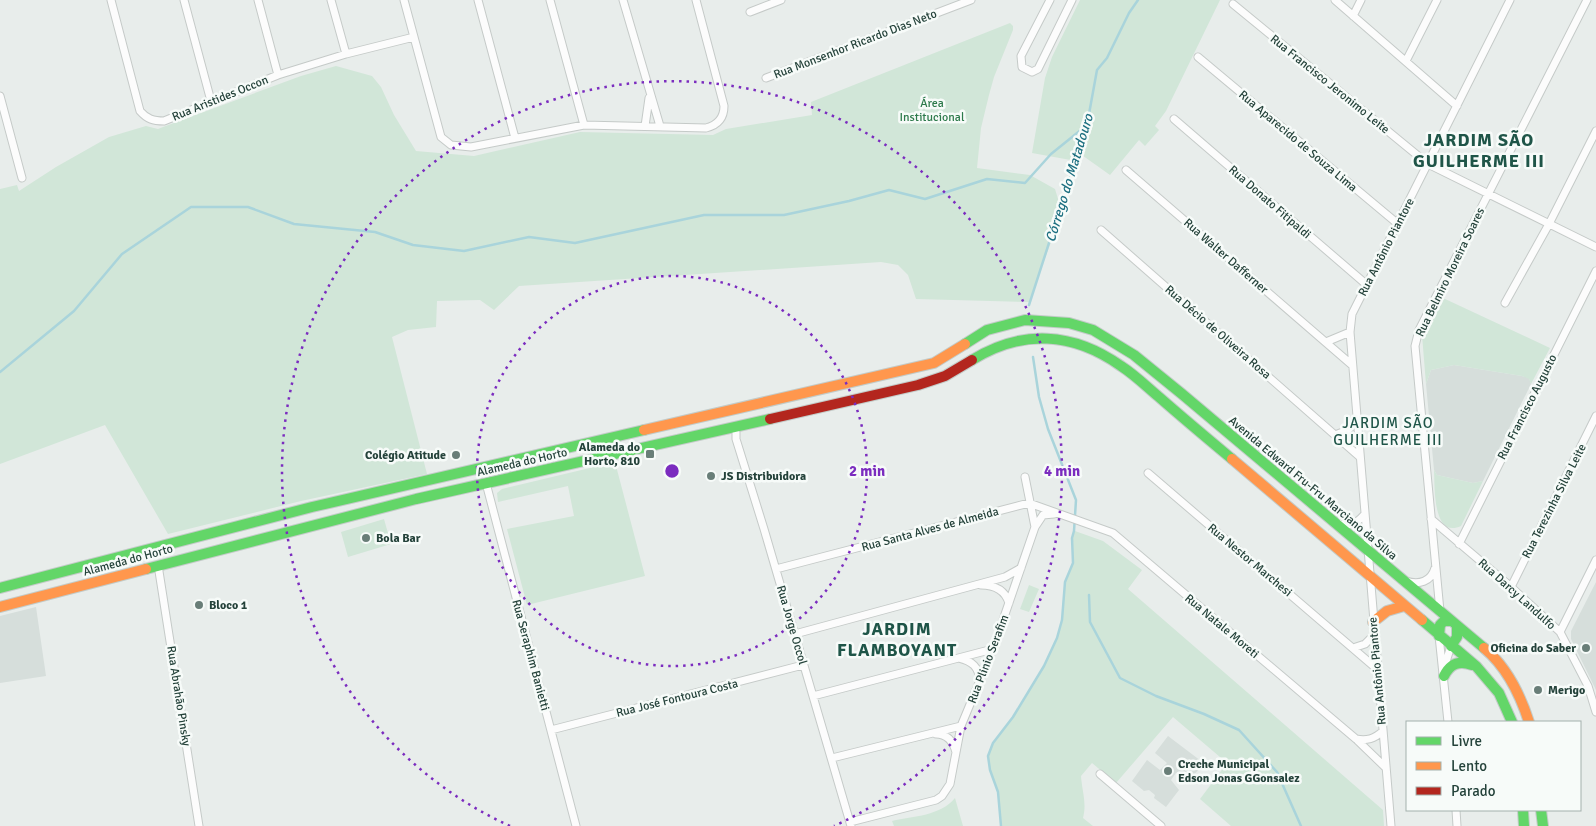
<svg xmlns="http://www.w3.org/2000/svg" width="1596" height="826" font-family="Signika,sans-serif">
<style>
.built{fill:#d6dedb}
.green{fill:#d1e6d8}
.lines{fill:none;stroke-linecap:round;stroke-linejoin:round}
.stream{stroke:#a9d4db;stroke-width:2.5}
.street-casing{stroke:#c5cac8;stroke-width:9}
.fast-casing{stroke:#c3cbc8;stroke-width:12}
.slow-casing{stroke:#c3cbc8;stroke-width:12}
.jam-casing{stroke:#c3cbc8;stroke-width:12}
.street{stroke:#fcfcfc;stroke-width:7}
.fast{stroke:#63d668;stroke-width:10}
.slow{stroke:#ff974d;stroke-width:10}
.jam{stroke:#b3261e;stroke-width:10}
.ring{fill:none;stroke:#7b2cbf;stroke-width:2.5;stroke-dasharray:2.5 5}
.poi-dot{fill:#697e78;stroke:#f7fbf9;stroke-width:2}
.labels{text-anchor:middle;stroke-width:5;stroke-linejoin:round;paint-order:stroke}
.street-label{font-size:12px;fill:#24423a;stroke:#f7fbf9}
.park-label{font-size:12px;fill:#2d7a4b;stroke:#f7fbf9}
.poi-label{font-size:12px;font-weight:bold;fill:#24423a;stroke:#f7fbf9;text-anchor:start}
.water-label{font-size:14px;font-style:italic;fill:#1c6f80;stroke:#f7fbf9}
.quarter-label{font-size:15px;letter-spacing:1px;fill:#1f5548;stroke:#f7fbf9}
.district-label{font-size:18px;font-weight:bold;letter-spacing:1px;fill:#1f5548;stroke:#f7fbf9}
.centre{fill:#7b2cbf;stroke:#f7fbf9;stroke-width:2.5}
.ring-label{font-size:15px;text-anchor:middle;font-weight:bold;fill:#7b2cbf;stroke:#f7fbf9;stroke-width:5;stroke-linejoin:round;paint-order:stroke}
</style>
<rect width="100%" height="100%" fill="#e8edeb"/>
<path class="built" d="M1454,365L1522,376L1529,378L1531,384L1483,481L1473,483L1437,475L1434,470L1426,384L1431,370Z
M1596,582V690L1571,639V631Z
M36,607L46,676L0,683V616Z
M1168,736L1205,764L1189,779L1176,773L1171,780L1179,790L1166,807L1154,798L1155,795L1149,790L1144,791L1132,781L1147,760L1160,770L1167,763L1155,753Z"/>
<path class="green" d="M1080,0H1220L1166,111L1155,126L1159,130L1145,146L1139,140L1110,175L1079,153L1076,161L1032,153L1045,78L1052,57Z
M1010,23L1013,26V30L994,77L989,95L981,128L977,168L1030,175L1055,189L1062,212L1029,302L916,299L908,275L898,265L881,262L519,286L494,310L480,300L437,301L436,327L408,330L392,337L427,474L301,501L168,534L105,425L0,464V189L17,185L19,191L56,167L109,137L146,126L158,129L163,127L301,76L336,66L372,76L381,87L394,115L416,151L474,156L580,132L713,135L726,129L812,115L811,102Z
M1443,298L1550,348L1531,384L1529,379L1522,376L1454,365L1431,370L1426,384L1422,335Z
M615,462L645,576L527,605L507,529L574,516L568,486L498,502L497,493L502,489Z
M1434,470L1437,475L1473,483L1483,481L1461,526C1432,539 1435,486 1434,470Z
M384,519L391,544L348,557L341,532Z
M1075,531L1103,541L1142,570L1128,589L1383,810L1384,826H1231L1200,799L1227,763L1173,717L1116,783L1092,763L1081,776C1082,791 1087,803 1083,818L1093,826H1001L998,792L990,770L988,756L993,743L1013,717L1044,666L1057,638L1062,620L1065,582L1073,563L1072,538Z
M1029,585L1039,589L1029,612L1020,609Z
M955,798L963,826H894L892,821C914,816 940,816 955,798Z"/>
<g class="lines">
<path class="stream" d="M1029,305L1087,125L1097,70L1107,58L1129,13L1138,0
M0,372L74,311L122,254L191,207H248L294,224L375,232L413,245L464,251L529,237L575,243L704,215H784L849,201L889,190L925,199L987,179L1025,183L1051,154L1087,125
M1089,595L1090,622L1120,678L1156,696L1204,714L1239,730L1277,772L1301,826
M1001,826L998,792L990,770L988,756L993,743L1013,717L1044,666L1057,638L1062,620L1065,582L1073,563L1072,538L1074,531L1076,500L1048,429L1039,397L1033,357"/>
<g class="street-casing">
<path id="street" d="M111,0L140,111C147,119 153,121 164,121L278,75L346,54L414,37
M184,0L211,101
M258,0L278,75
M331,0L346,54
M404,0L441,137L451,145L471,147L584,125L706,128C718,125 724,118 724,106L696,0
M478,0L515,138
M550,0L584,125
M623,0L660,126
M1050,0L1021,56L1022,67L1032,72L1038,69L1072,0
M1335,0L1457,106
M1233,4L1428,164L1596,247
M750,12L781,0
M1353,16L1361,0
M1198,57L1398,224
M1406,61L1437,0
M766,78L971,0
M0,96L22,178
M1174,119L1367,285
M645,126L649,98
M1126,170L1352,365
M1101,230L1360,457
M1505,303L1549,224L1596,131
M1326,342L1350,332
M739,426L736,430V439L764,529L851,826
M1335,435L1348,430L1357,420
M1148,473L1377,669
M1025,477L1035,527
M486,483L576,826
M1431,519L1511,587L1560,632L1588,686L1596,712
M1338,523C1349,527 1356,524 1364,515
M1459,544L1596,271
M158,565L199,826
M776,569L1029,503L1113,533L1356,739L1385,767
M1406,581C1419,585 1431,582 1435,568
M981,585C995,585 1005,590 1009,603
M1511,587L1596,416
M1440,611L1415,346L1419,330L1587,0
M1560,632L1596,560
M795,634L1005,577L1021,568
M1439,636L1448,722
M1353,648L1365,644L1374,635
M959,658C972,661 979,667 980,681
M1444,668L1451,646
M813,696L993,649
M551,730L803,665
M936,734C947,734 953,741 956,752
M1356,739C1367,741 1374,739 1383,731
M832,758L961,726
M1100,774L1161,826
M1456,810L1457,826
M850,822L936,800L942,796L950,784L961,726L993,649L1035,527L1043,515L1054,514
M1391,826L1350,332L1352,314L1510,0"/>
</g>
<g class="fast-casing">
<path id="fast" d="M965,344L987,330L1025,320L1069,323L1093,330L1134,355L1182,394L1484,648
M972,360C1022,329 1073,332 1121,366C1135,375 1147,387 1159,397C1183,418 1208,439 1232,459
M146,569L416,499L770,419
M0,588L312,507L644,430
M1422,620L1476,666L1499,693L1512,722
M1439,636L1440,625L1444,621H1451
M1451,646L1457,637V626
M1444,676C1450,664 1459,660 1472,665
M1523,810L1524,826
M1541,810L1543,826"/>
</g>
<g class="slow-casing">
<path id="slow" d="M644,430L934,363L965,344
M1232,459L1422,620
M0,607L146,569
M1373,622L1387,611L1404,606
M1484,648C1507,667 1520,694 1529,722"/>
</g>
<g class="jam-casing">
<path id="jam" d="M770,419L918,385L945,376L972,360"/>
</g>
<use href="#street" class="street"/>
<use href="#fast" class="fast"/>
<use href="#slow" class="slow"/>
<use href="#jam" class="jam"/>
</g>
<g class="ring">
<circle cx="672" cy="471" r="195"/>
<path d="M510 826A390 390 0 1 1 834 826"/>
</g>
<g class="poi-dot">
<rect x="645" y="449" width="10" height="10" rx="2.5"/>
<circle cx="456" cy="455" r="5"/>
<circle cx="711" cy="476" r="5"/>
<circle cx="366" cy="538" r="5"/>
<circle cx="199" cy="605" r="5"/>
<circle cx="1586" cy="648" r="5"/>
<circle cx="1538" cy="690" r="5"/>
<circle cx="1168" cy="771" r="5"/>
</g>
<g class="labels">
<g class="street-label">
<text transform="translate(855 44) rotate(-21)" y="4">Rua Monsenhor Ricardo Dias Neto</text>
<text transform="translate(1330 84) rotate(39)" y="4">Rua Francisco Jeronimo Leite</text>
<text transform="translate(220 98) rotate(-22)" y="4">Rua Aristides Occon</text>
<text transform="translate(1298 141) rotate(40)" y="4">Rua Aparecido de Souza Lima</text>
<text transform="translate(1270 202) rotate(41)" y="4">Rua Donato Fitipaldi</text>
<text transform="translate(1386 247) rotate(-63)" y="4">Rua Antônio Piantore</text>
<text transform="translate(1226 256) rotate(41)" y="4">Rua Walter Dafferner</text>
<text transform="translate(1450 272) rotate(-64)" y="4">Rua Belmiro Moreira Soares</text>
<text transform="translate(1218 332) rotate(41)" y="4">Rua Décio de Oliveira Rosa</text>
<text transform="translate(1527 407) rotate(-63)" y="4">Rua Francisco Augusto</text>
<text transform="translate(522 462) rotate(-13)" y="4">Alameda do Horto</text>
<text transform="translate(1313 488) rotate(40)" y="4">Avenida Edward Fru-Fru Marciano da Silva</text>
<text transform="translate(1554 501) rotate(-63)" y="4">Rua Terezinha Silva Leite</text>
<text transform="translate(930 529) rotate(-15)" y="4">Rua Santa Alves de Almeida</text>
<text transform="translate(128 560) rotate(-15)" y="4">Alameda do Horto</text>
<text transform="translate(1250 560) rotate(40)" y="4">Rua Nestor Marchesi</text>
<text transform="translate(1517 594) rotate(42)" y="4">Rua Darcy Landulfo</text>
<text transform="translate(792 625) rotate(74)" y="4">Rua Jorge Occol</text>
<text transform="translate(1222 626) rotate(40)" y="4">Rua Natale Moreti</text>
<text transform="translate(531 655) rotate(75)" y="4">Rua Seraphim Banietti</text>
<text transform="translate(988 659) rotate(-69)" y="4">Rua Plinio Serafim</text>
<text transform="translate(1377 671) rotate(-95)" y="4">Rua Antônio Piantore</text>
<text transform="translate(179 696) rotate(81)" y="4">Rua Abrahão Pinsky</text>
<text transform="translate(677 698) rotate(-14)" y="4">Rua José Fontoura Costa</text>
</g>
<g class="park-label">
<text x="932" y="107">Área<tspan x="932" dy="14">Institucional</tspan></text>
</g>
<g class="poi-label">
<text x="640" y="451" text-anchor="end">Alameda do<tspan x="640" dy="14">Horto, 810</tspan></text>
<text x="446" y="459" text-anchor="end">Colégio Atitude</text>
<text x="721" y="480">JS Distribuidora</text>
<text x="376" y="542">Bola Bar</text>
<text x="209" y="609">Bloco 1</text>
<text x="1576" y="652" text-anchor="end">Oficina do Saber</text>
<text x="1548" y="694">Merigo</text>
<text x="1178" y="768">Creche Municipal<tspan x="1178" dy="14">Edson Jonas GGonsalez</tspan></text>
</g>
<g class="water-label">
<text transform="translate(1069 178) rotate(-73)" y="5">Córrego do Matadouro</text>
</g>
<g class="quarter-label">
<text x="1388" y="428">JARDIM SÃO<tspan x="1388" dy="17">GUILHERME III</tspan></text>
</g>
<g class="district-label">
<text x="1479" y="146">JARDIM SÃO<tspan x="1479" dy="21">GUILHERME III</tspan></text>
<text x="897" y="635">JARDIM<tspan x="897" dy="21">FLAMBOYANT</tspan></text>
</g>
</g>
<circle cx="672" cy="471" r="8" class="centre"/>
<g class="ring-label">
<text x="867" y="476">2 min</text>
<text x="1062" y="476">4 min</text>
</g>
<rect x="1406" y="721" width="175" height="90" fill="#f7fbf9" stroke="#a3b1ad"/>
<rect x="1416" y="737" width="25" height="8" fill="#63d668" stroke="#a3b1ad"/>
<text x="1451" y="746" font-size="15" fill="#24423a">Livre</text>
<rect x="1416" y="762" width="25" height="8" fill="#ff974d" stroke="#a3b1ad"/>
<text x="1451" y="771" font-size="15" fill="#24423a">Lento</text>
<rect x="1416" y="787" width="25" height="8" fill="#b3261e" stroke="#a3b1ad"/>
<text x="1451" y="796" font-size="15" fill="#24423a">Parado</text>
</svg>
